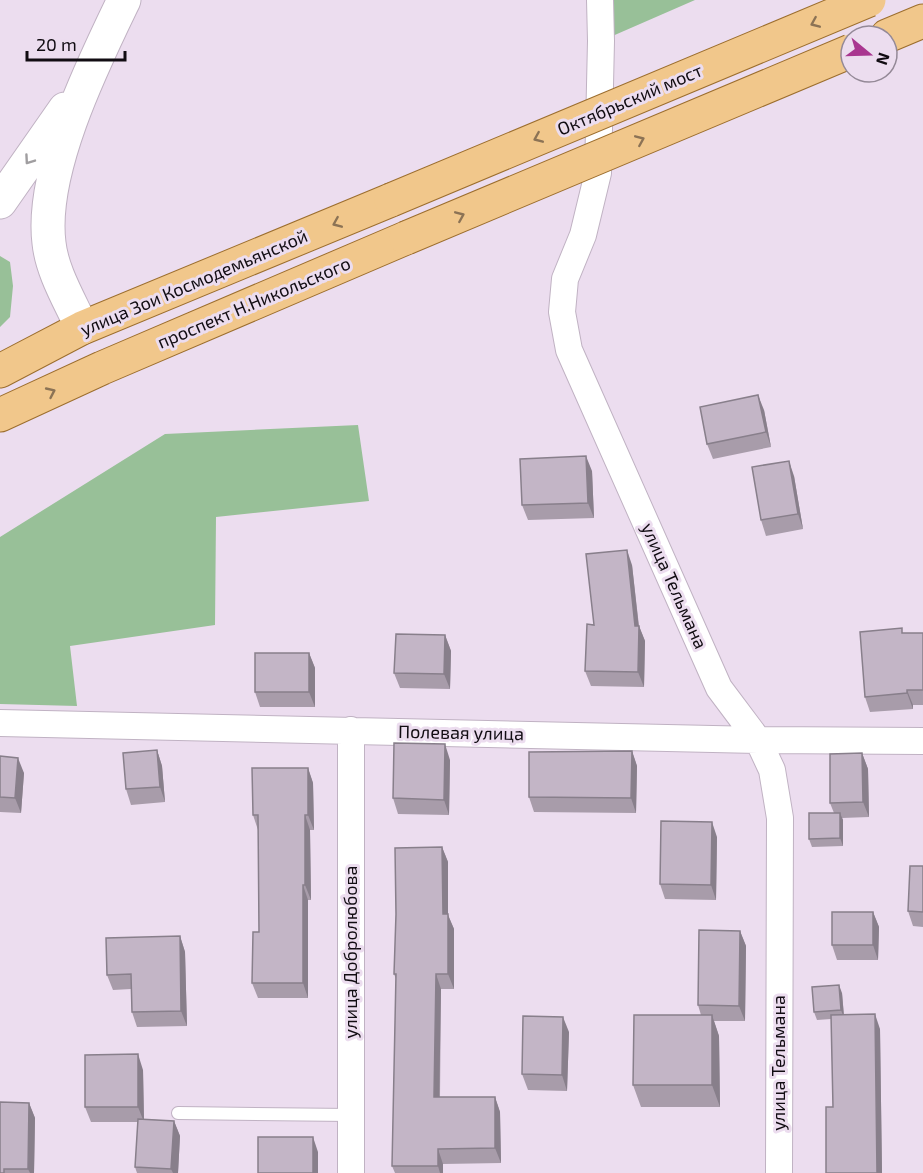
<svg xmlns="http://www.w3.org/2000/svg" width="923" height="1173" font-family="'Exo 2',sans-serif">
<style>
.green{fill:#98c098}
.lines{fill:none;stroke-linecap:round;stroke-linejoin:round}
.lane-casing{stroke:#c0b2c3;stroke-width:14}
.street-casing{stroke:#c0b2c3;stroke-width:28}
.secondary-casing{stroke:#c0b2c3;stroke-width:35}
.primary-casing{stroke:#9c6e2e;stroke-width:35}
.lane{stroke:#fff;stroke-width:12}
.street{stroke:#fff;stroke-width:26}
.secondary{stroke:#fff;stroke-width:33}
.primary{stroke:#f1c78b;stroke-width:33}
.primary-bridge-casing{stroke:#9c6e2e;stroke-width:35;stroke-linecap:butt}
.primary-bridge{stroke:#f1c78b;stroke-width:33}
.wall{fill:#a89caa}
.shaded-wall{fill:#887f8b}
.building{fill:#c3b5c6;stroke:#887f8b;stroke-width:1.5}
.oneway{stroke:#8c7355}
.oneway2{stroke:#a09ea0}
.labels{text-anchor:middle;stroke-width:6;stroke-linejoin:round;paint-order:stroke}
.street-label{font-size:18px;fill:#110c12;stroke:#ecddef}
</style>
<rect width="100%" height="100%" fill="#ecddef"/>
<path class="green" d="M600,0H695L601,41Z
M0,256L10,262L13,286L10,317L0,327Z
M358,425L369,501L216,517L215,625L70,646L77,706L0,704V537L165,434Z"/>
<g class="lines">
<g class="lane-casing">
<path id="lane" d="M178,1113L351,1115"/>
</g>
<g class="street-casing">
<path id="street" d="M600,0L601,41L598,173L583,235L565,279L562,312L569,350L719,688L758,740L772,770L780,818L779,1173
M0,723L758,740L923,741
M351,730V1173"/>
</g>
<g class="secondary-casing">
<path id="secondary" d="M0,202L65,109
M82,328C70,301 52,272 49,243C40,171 93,64 124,0"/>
</g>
<g class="primary-casing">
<path id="primary" d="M887,36L923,21
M0,371L82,328L391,200
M0,415L102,368L406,238"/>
</g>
<use href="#lane" class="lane"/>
<use href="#street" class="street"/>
<use href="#secondary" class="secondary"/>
<use href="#primary" class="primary"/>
<g class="primary-bridge-casing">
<path id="primary-bridge" d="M391,200L869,0
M406,238L851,51"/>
</g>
<use href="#primary-bridge" class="primary-bridge"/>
</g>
<path class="wall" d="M764,410L771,447L713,459L707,444Z
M592,471L594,518L528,520L522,505Z
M794,476L803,529L766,536L761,520Z
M632,565L639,626L645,641L644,687L591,686L585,671Z
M904,633H923V705H913V709L870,712L865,697Z
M445,635L451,651L450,689L400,688L394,673Z
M309,653L315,668V707H260L255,692Z
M157,750L162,766L165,802L131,805L126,789Z
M632,751L637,766L636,813L534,812L529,797Z
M862,753L868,769L869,817L842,818L843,820V846L812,847L809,839L834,813L830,803Z
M0,756L24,773L21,813L0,812Z
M450,760L449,815L398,814L393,798Z
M308,768L313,783L314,830H310L311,900H308V998H258L252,983L259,932L258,830L253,815Z
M717,837L716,900L665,899L660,884Z
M442,847L448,862V915L454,929V989H441L440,1097H495L500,1112L501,1163L443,1164V1173H395L392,1166L396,979L394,974Z
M923,866V927L913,926L908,911Z
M873,912L879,927L878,960H837L832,945Z
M740,931L746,946L745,1021H714L719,1036L720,1107H641L633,1085L701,1015L698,1005Z
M180,936L185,952L187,1026L137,1027L132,1012L131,989L113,990L107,975Z
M842,993L844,1015L880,1029L882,1173H826L833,1107L831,1019L817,1020L814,1012Z
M569,1032L567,1091L528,1090L522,1074Z
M143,1070L144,1119L174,1121L180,1136L178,1173H137L135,1167L138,1122H91L85,1107Z
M29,1103L35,1118L34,1173H0Z"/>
<path class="shaded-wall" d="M758,395L764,410L771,447L766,432Z
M586,456L592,471L594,518L588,503Z
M789,461L794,476L803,529L798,514Z
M627,550L632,565L639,629V626L645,641L644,687L638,672L635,626Z
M445,635L451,651L450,689L444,674Z
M309,653L315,668V707L309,692Z
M907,690L913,705V709L907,693Z
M445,744L450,760L449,815L444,800Z
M157,750L162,766L165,802L160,787Z
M632,751L637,766L636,813L631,798Z
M862,753L868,769L869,817L863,802Z
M18,758L24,773L21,813L15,798Z
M308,768L313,783L314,830L308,815Z
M840,813L843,820V846L840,838Z
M305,815L310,830L311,900L305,885Z
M712,822L717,837L716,900L711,885Z
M442,847L448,862V915L454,929V989L448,974L443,914Z
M303,885L308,900V998L303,983Z
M873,912L879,927L878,960L873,945Z
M740,931L746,946L745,1021L739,1006Z
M180,936L185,952L187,1026L181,1011Z
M436,974L441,989L439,1113L434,1097Z
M839,985L842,993L844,1018L841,1010Z
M875,1014L880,1029L882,1173H877Z
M712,1015L719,1036L720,1107L712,1085Z
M563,1017L569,1032L567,1091L562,1075Z
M138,1054L143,1070L144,1122L138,1107Z
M495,1097L500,1112L501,1163L495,1148Z
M29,1103L35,1118L34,1173H30L28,1169Z
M174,1121L180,1136L178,1173H173L171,1169Z
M313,1137L318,1152V1173H313Z
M438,1149L443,1164V1173H440L438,1166Z"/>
<path class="building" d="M758,395L766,432L707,444L700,407Z
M586,456L588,503L522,505L520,459Z
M789,461L798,514L761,520L752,467Z
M627,550L635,626H639L638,672L585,671L587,624L594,625L586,554Z
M902,628V633H923V690H907V693L865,697L860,632Z
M396,634L445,635L444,674L394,673Z
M255,653H309V692H255Z
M394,743L445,744L444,800L393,798Z
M157,750L160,787L126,789L123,753Z
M632,751L631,798L529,797V752Z
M862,753L863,802L830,803V754Z
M0,756L18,758L15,798L0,797Z
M252,768H308V815H305V885H303V983H252L253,932H259L258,815H253Z
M809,813H840V838L809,839Z
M661,821L712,822L711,885L660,884Z
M442,847L443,914H448V974H436L434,1097H495V1148L438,1149V1166H392L396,974H394L396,914L395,848Z
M910,866H923V912L908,911Z
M832,912H873V945H832Z
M699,930L740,931L739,1006L698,1005Z
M180,936L181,1011L132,1012L131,974L107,975L106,938Z
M839,985L841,1010L814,1012L812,987Z
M875,1014L877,1173H826V1107H833L831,1015Z
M634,1015H712V1085H633Z
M523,1016L563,1017L562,1075L522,1074Z
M138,1054V1107H85V1055Z
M0,1102L29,1103L28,1169H4V1173H0Z
M138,1119L174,1121L171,1169L135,1167Z
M258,1137H313V1173H258Z"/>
<defs><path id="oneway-chevron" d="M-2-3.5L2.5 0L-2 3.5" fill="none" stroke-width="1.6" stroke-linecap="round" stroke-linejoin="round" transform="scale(1.5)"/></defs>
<g class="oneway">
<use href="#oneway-chevron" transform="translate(815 23) rotate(157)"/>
<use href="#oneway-chevron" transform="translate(538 138) rotate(157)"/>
<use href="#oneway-chevron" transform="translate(640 140) rotate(-23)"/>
<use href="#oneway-chevron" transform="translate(460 216) rotate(-23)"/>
<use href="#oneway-chevron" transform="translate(337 223) rotate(157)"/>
<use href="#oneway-chevron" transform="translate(51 392) rotate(-25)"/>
</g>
<use class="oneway2" href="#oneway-chevron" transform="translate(29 160) rotate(125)"/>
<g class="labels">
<g class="street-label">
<text transform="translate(630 100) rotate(-23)" y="6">Октябрьский мост</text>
<text transform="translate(194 283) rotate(-23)" y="6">улица Зои Космодемьянской</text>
<text transform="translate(254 303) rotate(-23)" y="6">проспект Н.Никольского</text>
<text transform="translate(674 586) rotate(66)" y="6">улица Тельмана</text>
<text transform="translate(461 733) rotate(1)" y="6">Полевая улица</text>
<text transform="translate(351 952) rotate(-90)" y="6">улица Добролюбова</text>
<text transform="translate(779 1063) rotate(-90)" y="6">улица Тельмана</text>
</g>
</g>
<g transform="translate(869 54) rotate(109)"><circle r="28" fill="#ecddef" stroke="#948997" stroke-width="1.5"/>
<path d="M0-4.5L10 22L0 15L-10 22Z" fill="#a93690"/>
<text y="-9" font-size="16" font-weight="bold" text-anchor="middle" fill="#110c12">N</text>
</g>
<path d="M27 51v9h98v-9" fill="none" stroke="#110c12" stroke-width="3"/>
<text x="36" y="51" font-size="18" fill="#110c12" stroke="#ecddef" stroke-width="4.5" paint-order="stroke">20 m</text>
</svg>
